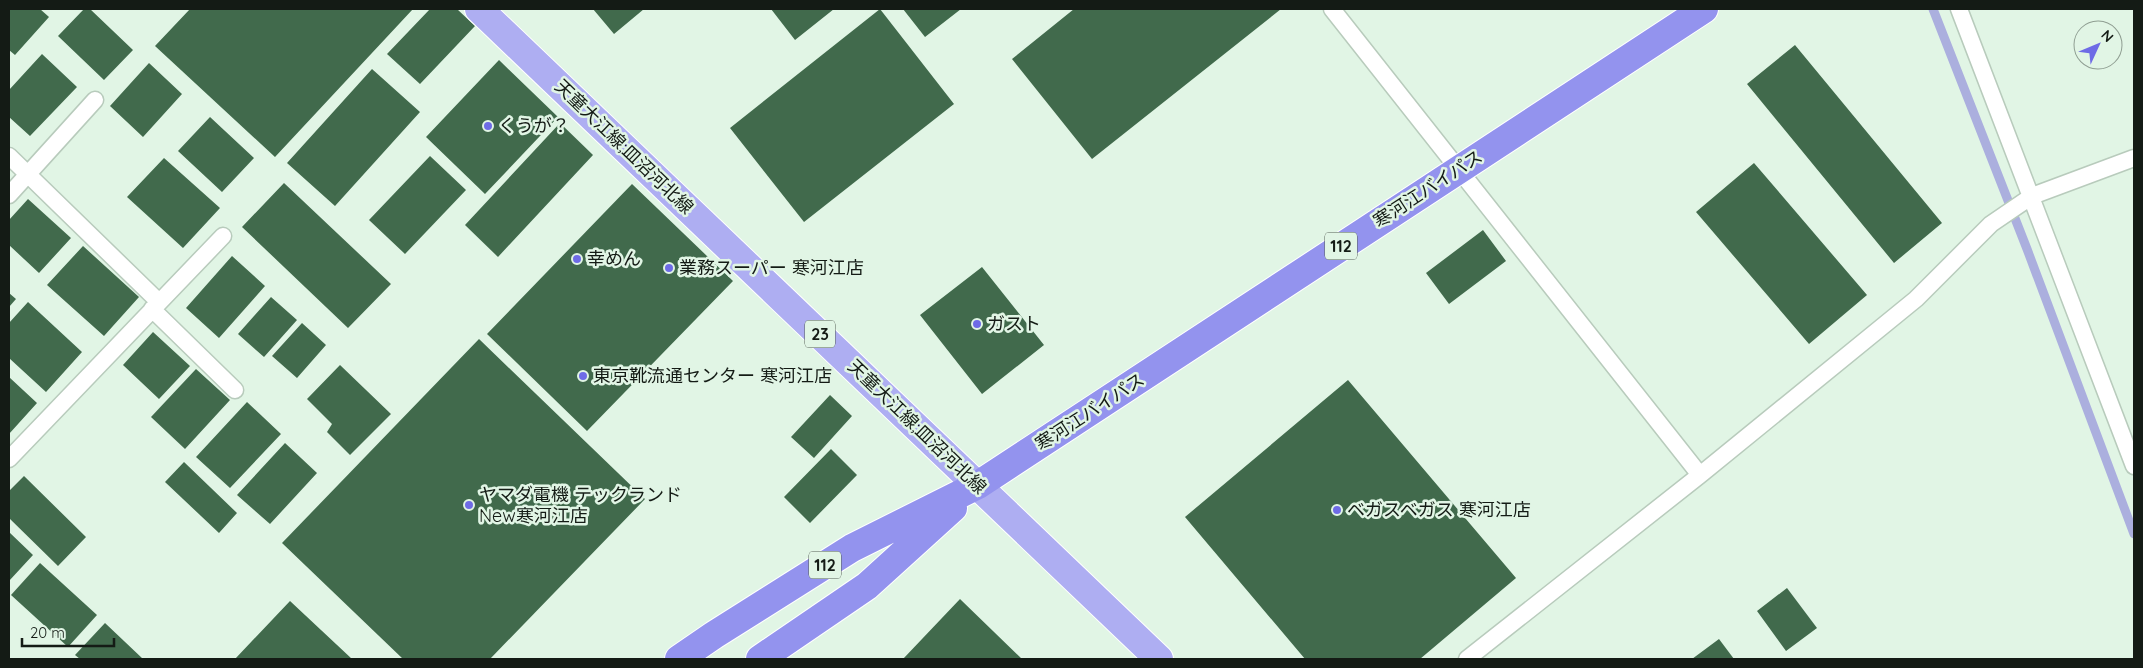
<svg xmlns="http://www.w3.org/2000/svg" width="2143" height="668" font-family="Quicksand,'Noto Sans JP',sans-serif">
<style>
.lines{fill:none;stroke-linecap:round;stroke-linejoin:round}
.stream{stroke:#abafde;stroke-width:9}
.building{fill:#416a4c}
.service-casing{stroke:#b8cbbc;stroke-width:19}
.primary-casing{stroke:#fff;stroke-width:30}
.trunk-casing{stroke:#fff;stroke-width:30}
.service{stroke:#fff;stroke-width:16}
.primary{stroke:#aeaef2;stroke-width:28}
.trunk{stroke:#9393ee;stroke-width:28}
.poi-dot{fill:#6e6be6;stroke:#e1f5e5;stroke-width:2}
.labels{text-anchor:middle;stroke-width:5;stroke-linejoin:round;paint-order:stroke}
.shield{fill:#e1f5e5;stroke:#525c53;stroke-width:1}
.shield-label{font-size:16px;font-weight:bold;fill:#141b15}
.poi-label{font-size:18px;fill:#141b15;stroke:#e1f5e5;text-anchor:start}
.street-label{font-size:18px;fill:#141b15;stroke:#e1f5e5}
</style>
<rect width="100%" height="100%" fill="#e1f5e5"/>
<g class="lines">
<path class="stream" d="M1933,9L2027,249L2134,534"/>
</g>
<path class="building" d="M9,9H40L49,17L15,55L9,50Z
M84,9H90L133,50L104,80L58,36Z
M190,9H413L275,157L155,46Z
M430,9H457L475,26L420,84L387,54Z
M593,9H644L614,34Z
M771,9H834L795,40Z
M880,9L954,104L804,222L730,128Z
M903,9H961L925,37Z
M1074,9H1281L1092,159L1012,59Z
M1795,45L1942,223L1894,263L1747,84Z
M42,54L77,87L30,136L9,117V90Z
M499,60L558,117L485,194L426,137Z
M149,63L182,94L143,137L110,106Z
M372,69L420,112L335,206L287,163Z
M210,117L254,158L222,192L178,151Z
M560,123L593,155L498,257L465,225Z
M430,156L466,190L405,254L369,220Z
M164,158L220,208L183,248L127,197Z
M1754,163L1867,295L1809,344L1696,212Z
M284,183L391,284L348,328L242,227Z
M632,184L733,281L587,431L487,334Z
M28,199L71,238L39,273L9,245V220Z
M1483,230L1506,261L1449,304L1426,273Z
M83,246L139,297L104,336L47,285Z
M232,256L265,286L219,338L186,308Z
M982,267L1044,345L982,394L920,315Z
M9,293L16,299L9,307Z
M271,297L297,320L264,357L238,334Z
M28,302L82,352L46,392L9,358V323Z
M302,323L326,345L297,378L272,356Z
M153,332L190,366L159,399L123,365Z
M479,339L645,499L490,659H403L282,543Z
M340,365L391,414L350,455L327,432L332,424L307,399Z
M196,369L230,400L185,449L151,417Z
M9,377L37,403L9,434Z
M1348,380L1516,578L1420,659H1305L1185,517Z
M830,395L852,416L814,458L791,437Z
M247,402L281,434L230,488L196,457Z
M285,443L317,473L270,524L237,495Z
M831,449L857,475L810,523L784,497Z
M184,462L237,513L219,533L165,482Z
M24,476L86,537L58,566L9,518V491Z
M9,532L33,555L9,581Z
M40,563L97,615L68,647L11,595Z
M1787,588L1817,628L1786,651L1757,611Z
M960,599L1022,659H903Z
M290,601L352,659H235Z
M105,623L143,659H80L75,655Z
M1719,639L1734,659H1692Z"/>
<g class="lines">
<g class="service-casing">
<path id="service" d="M1332,9L1700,475
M1959,9L2134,466
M9,156L159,302
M9,195L95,100
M152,309L235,390
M9,459L223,236
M1467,659L1700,475L1916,299L1991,224L2032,196L2134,158"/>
</g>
<g class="primary-casing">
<path id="primary" d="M479,9L1159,659"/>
</g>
<g class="trunk-casing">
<path id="trunk" d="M679,659L714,635L852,548L978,485L1704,9
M760,659L867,586L953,508"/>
</g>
<use href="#service" class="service"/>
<use href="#primary" class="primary"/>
<use href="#trunk" class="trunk"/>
</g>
<g class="poi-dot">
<circle cx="488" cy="126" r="5"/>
<circle cx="577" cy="259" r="5"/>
<circle cx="669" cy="268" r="5"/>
<circle cx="977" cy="324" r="5"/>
<circle cx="583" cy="376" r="5"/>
<circle cx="469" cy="505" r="5"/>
<circle cx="1337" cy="510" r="5"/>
</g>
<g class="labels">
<g class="shield">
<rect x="1325" y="232.5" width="32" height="27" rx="4"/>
<rect x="805" y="320.5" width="30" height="27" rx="4"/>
<rect x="809" y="551.5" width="32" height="27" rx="4"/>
</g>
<g class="shield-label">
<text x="1341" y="252">112</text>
<text x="820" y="340">23</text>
<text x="825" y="571">112</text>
</g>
<g class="poi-label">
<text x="498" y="132">くうが？</text>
<text x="587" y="265">幸めん</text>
<text x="679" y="274">業務スーパー 寒河江店</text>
<text x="987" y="330">ガスト</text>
<text x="593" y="382">東京靴流通センター 寒河江店</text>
<text x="479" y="501">ヤマダ電機 テックランド<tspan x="479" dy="21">New寒河江店</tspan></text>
<text x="1347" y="516">ベガスベガス 寒河江店</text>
</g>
<g class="street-label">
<text transform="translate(624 147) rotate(44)" y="6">天童大江線;皿沼河北線</text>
<text transform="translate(1428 189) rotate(-33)" y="6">寒河江バイパス</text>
<text transform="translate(1090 412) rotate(-33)" y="6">寒河江バイパス</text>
<text transform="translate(917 427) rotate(44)" y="6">天童大江線;皿沼河北線</text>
</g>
</g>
<rect width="2143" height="668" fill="none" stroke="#141b15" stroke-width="20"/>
<g transform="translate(2098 45) rotate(46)"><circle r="24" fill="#e1f5e5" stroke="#8f9e92"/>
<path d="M0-4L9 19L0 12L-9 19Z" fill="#6e6be6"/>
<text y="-8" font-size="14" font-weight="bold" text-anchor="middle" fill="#141b15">N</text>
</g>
<path d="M22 638v8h92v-8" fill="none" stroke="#141b15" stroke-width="2.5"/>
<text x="30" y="638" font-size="15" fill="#141b15" stroke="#e1f5e5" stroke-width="4" paint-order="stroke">20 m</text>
</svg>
